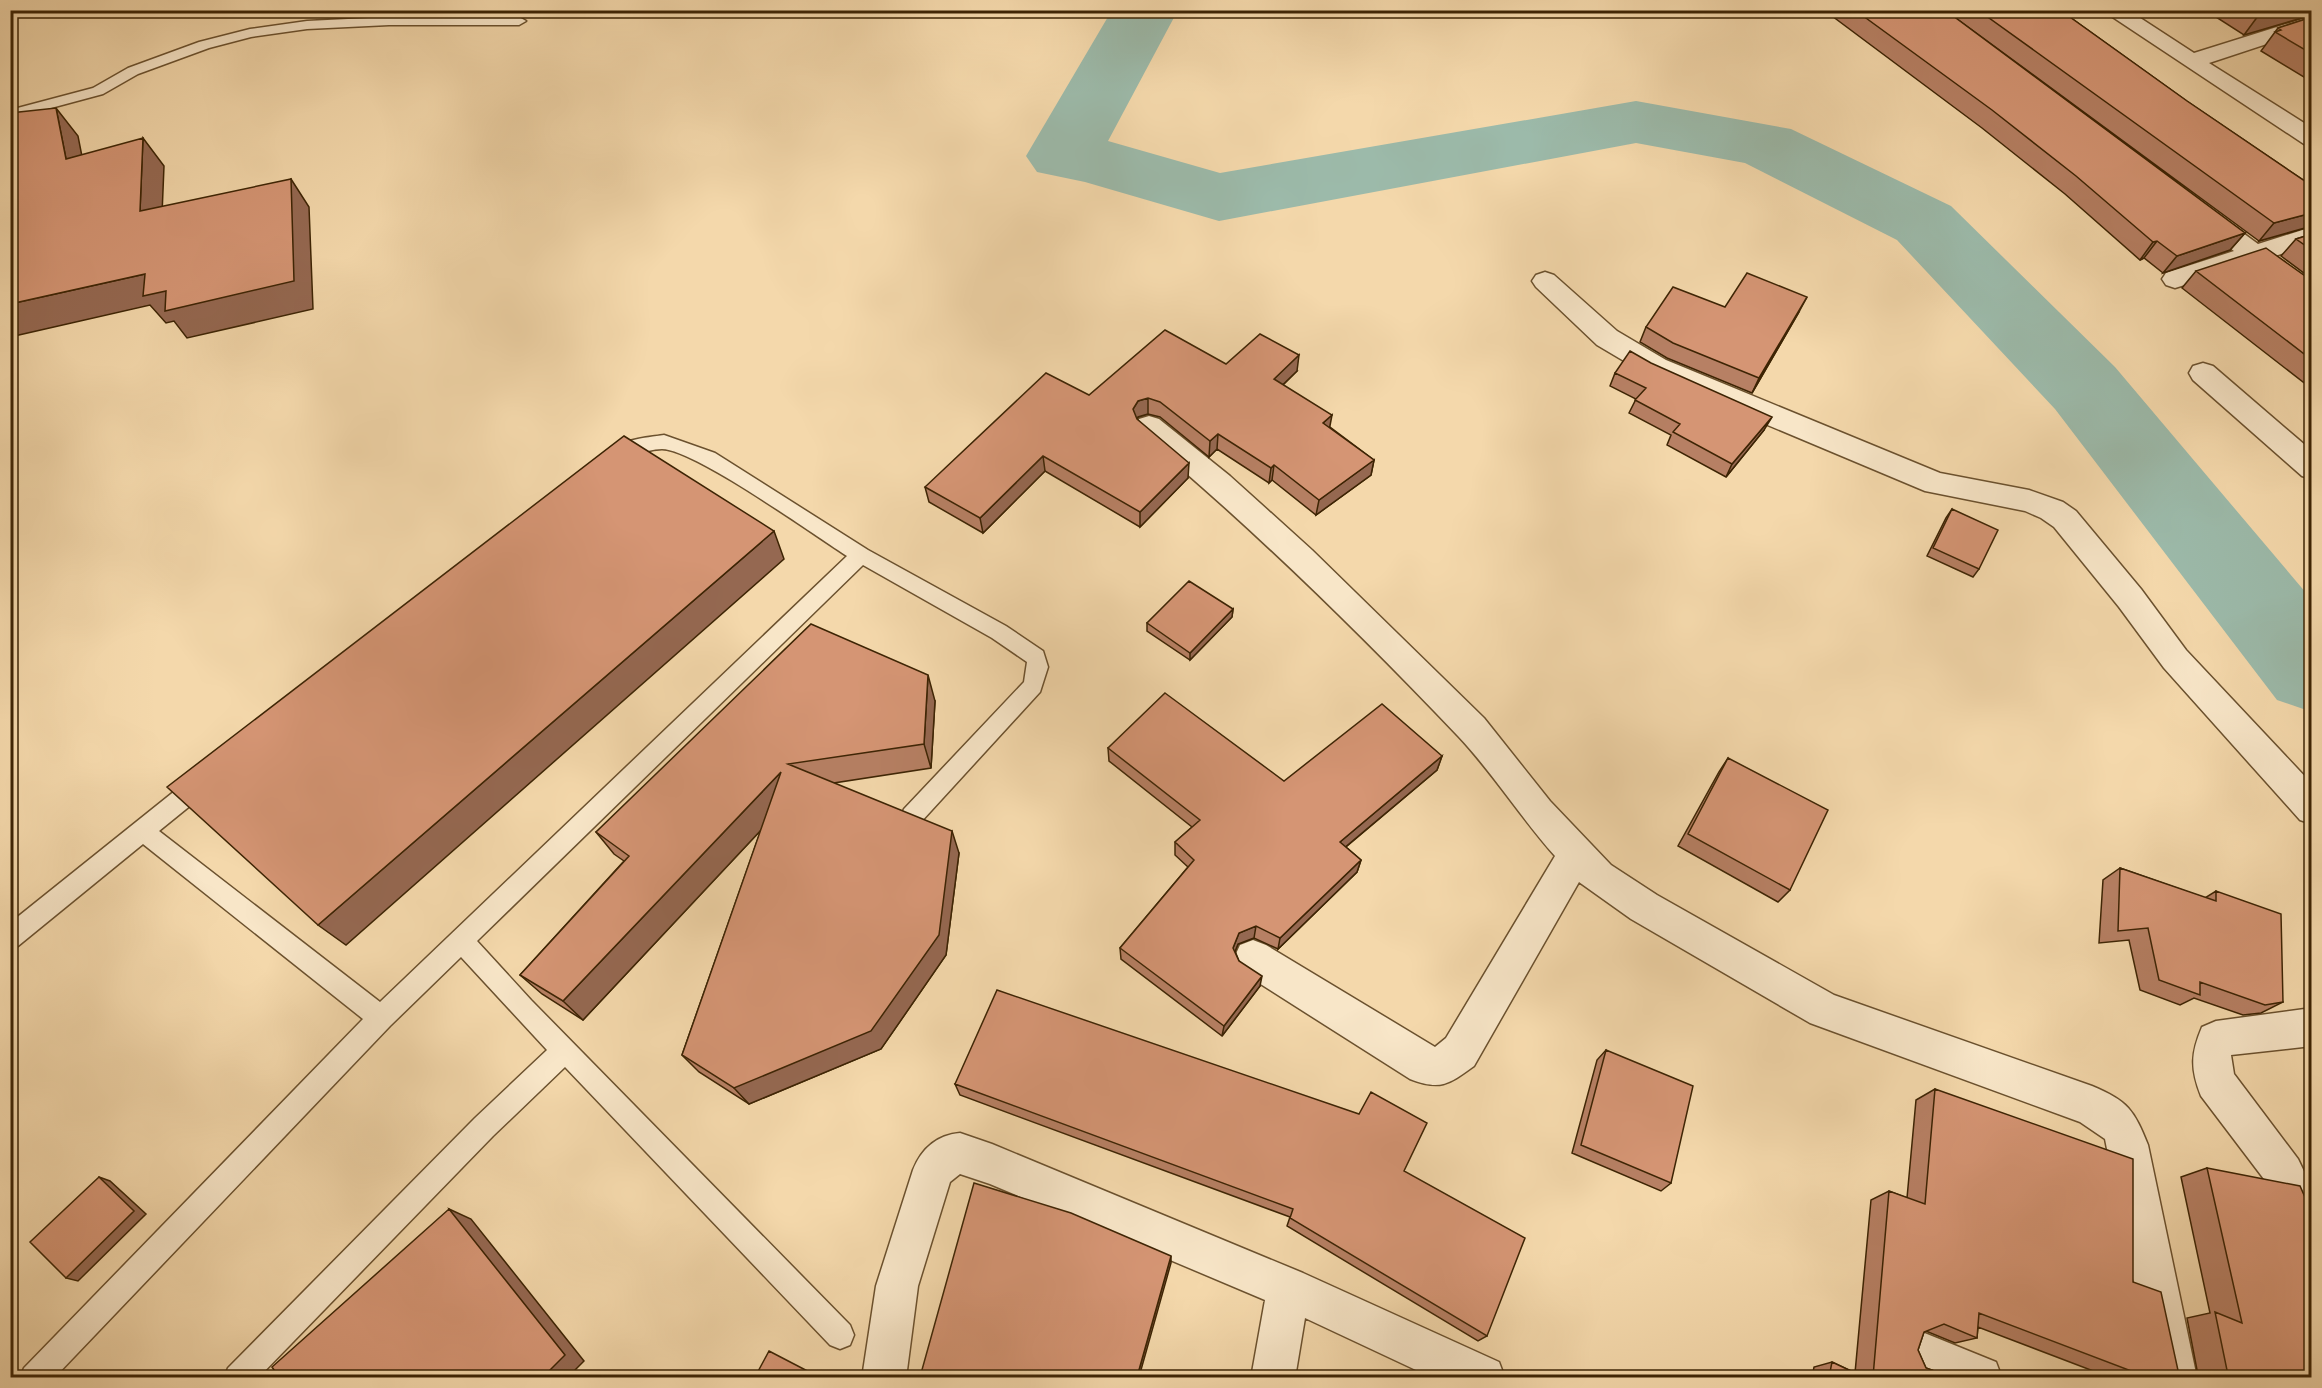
<svg xmlns="http://www.w3.org/2000/svg" width="2322" height="1388" font-family="Cardo,serif">
<style>
.lines{fill:none;stroke-linecap:round;stroke-linejoin:round}
.river{fill:#9cbaaa;fill-rule:evenodd}
.lane-casing{stroke:#6b512e;stroke-width:3}
.street-casing{stroke:#6b512e;stroke-width:3}
.lane{fill:#f8e6c8;fill-rule:evenodd}
.street{fill:#f8e6c8;fill-rule:evenodd}
.wall{fill:#b78064;stroke:#3d2404;stroke-width:1.5}
.shaded-wall{fill:#956851;stroke:#3d2404;stroke-width:1.5}
.building{fill:#d59574;stroke:#3d2404;stroke-width:1.5}
</style>
<rect width="100%" height="100%" fill="#f4d8ab"/>
<filter id="stains"><feTurbulence type="fractalNoise" baseFrequency=".00333" numOctaves="4"/><feColorMatrix values="0 0 0 0 .2 0 0 0 0 .09 0 0 0 0 .02 0 0 0 .5 -.17"/></filter>
<radialGradient id="worn" r=".72"><stop offset=".6" stop-color="#630" stop-opacity="0"/><stop offset="1" stop-color="#630" stop-opacity=".3"/></radialGradient>
<g class="lines">
<path class="river" d="M1112,10H1178L1108,141L1220,173L1636,101L1791,129L1951,206L2115,367L2312,600V712L2277,700L2055,409L1897,240L1745,163L1636,143L1219,221L1085,182L1037,172L1026,156Z"/>
<g class="lane-casing">
<path id="lane" d="M389,17H519L526,21L519,25H389L307,29L251,37L209,48L138,74L103,94L10,119V110L93,88L128,68L199,42L250,29L307,21Z
M664,435L715,453L868,550L1006,626L1043,651L1048,667L1040,692L920,823L912,826L904,823L901,816L904,809L1024,682L1027,662L992,638L863,565L477,941L531,1000L850,1325L854,1335L850,1345L840,1349L830,1345L565,1067L493,1136L258,1378H224L228,1368L475,1118L547,1050L461,957L390,1026L54,1378H20L24,1368L363,1019L143,844L18,946L10,949V923L196,774L204,771L212,774L215,781L212,788L159,831L380,1002L847,556C814,535 694,449 662,449C644,449 630,459 614,464L607,462L605,457C615,439 646,438 664,435Z"/>
</g>
<g class="street-casing">
<path id="street" d="M2102,10H2128L2194,53L2312,16V29L2209,63L2312,128V146L2304,144Z
M2201,207L2210,209L2258,244L2312,227V244L2275,256L2312,282V304L2303,301L2251,264L2175,288L2166,285L2162,279L2166,273L2234,251L2192,221L2188,215L2192,209Z
M1545,272L1554,275L1617,331L1666,360L1940,473L2029,490L2063,502L2076,511L2141,589L2186,650L2312,784V824L2300,820L2164,668L2119,607L2054,527L2041,518L2025,511L1925,491L1646,374L1597,345L1536,287L1532,281L1536,275Z
M2203,363L2213,366L2312,451V479L2302,476L2193,380L2189,373L2193,366Z
M1149,416L1159,419L1230,476L1312,550L1484,718L1550,801L1611,865L1657,895L1834,995L2092,1086C2128,1101 2134,1110 2148,1145L2197,1378H2153L2105,1139L2080,1122L1810,1023L1631,919L1579,882L1474,1066C1449,1084 1441,1091 1410,1079L1240,971L1234,958L1240,945L1253,940L1266,945L1435,1047L1446,1038L1555,856C1521,818 1493,773 1458,736C1357,630 1252,527 1139,433L1135,426L1139,419Z
M2312,1008V1046L2231,1055L2234,1074L2298,1159L2312,1188V1258L2297,1252L2270,1187L2201,1096C2190,1068 2191,1053 2202,1027L2216,1021Z
M960,1133L992,1144L1303,1273L1499,1362L1505,1378H1433L1305,1318L1295,1378H1251L1265,1300L990,1184L960,1174L950,1182L918,1286L906,1378H862L876,1286L913,1170C921,1150 936,1135 960,1133Z
M1922,1332L1996,1362L2002,1378H1926L1906,1370L1900,1354L1906,1338Z"/>
</g>
<use href="#lane" class="lane"/>
<use href="#street" class="street"/>
</g>
<path class="wall" d="M1824,10H1945L2245,233L2230,250L2163,273L2144,258L2140,260L2065,194L1982,128Z
M1945,10H2060L2187,101L2312,186V226L2259,241Z
M2205,10H2312V15L2244,35Z
M2312,17V82L2261,51L2278,28Z
M2312,234V279L2281,256L2296,239Z
M2196,271L2312,281V389L2182,288Z
M1725,307L1799,312L1752,393L1667,358L1640,342L1646,327Z
M1226,364L1297,371L1283,385L1330,427L1374,460L1371,475L1316,515L1272,480L1269,483L1217,449L1209,457L1160,417L1148,414L1138,417L1137,419L1188,478L1140,527L1045,471L983,533L929,502L925,487L1089,395Z
M1615,373L1764,430L1726,477L1667,445L1671,435L1629,413L1636,399L1610,386Z
M1952,509L1979,569L1973,577L1927,556L1946,518Z
M1233,609L1232,617L1190,660L1147,631V623Z
M935,701L931,768L834,783L959,853L946,955L881,1049L749,1104L699,1072L682,1055L761,830L583,1020L542,994L520,975L624,861L614,854L596,832Z
M1108,748L1284,781L1442,756L1437,770L1346,847L1361,860L1357,872L1278,949L1254,938L1238,944L1235,951L1239,961L1260,986L1222,1036L1121,959L1120,948L1188,867L1175,855V842L1192,827L1109,761Z
M1728,758L1790,890L1778,902L1678,846L1719,772Z
M2120,868L2205,898L2216,891L2283,1002L2261,1013L2243,1015L2194,998L2180,1005L2140,990L2129,940L2099,943L2103,880Z
M1606,1050L1671,1183L1661,1191L1572,1153L1597,1060Z
M955,1084L1404,1171L1487,1336L1478,1341L1287,1226L1290,1217L960,1095Z
M1935,1089L2133,1282L2179,1375H2198L2187,1318L2210,1313L2181,1177L2207,1168L2312,1377H2109L1978,1327L1977,1338L1955,1343L1926,1331L1924,1332L1918,1350L1926,1368L1948,1376L1974,1377H1812L1814,1367L1832,1362L1855,1373L1871,1200L1889,1191L1907,1198L1916,1100Z"/>
<path class="shaded-wall" d="M2276,10H2312V15L2244,35L2258,16Z
M56,108L78,136L88,187L66,159Z
M143,138L164,166L161,239L140,211Z
M291,179L309,207L313,309L187,338L174,321L166,323L150,305L10,337V304L145,274L166,291Z
M2312,213V226L2259,241L2274,223Z
M2245,233L2230,250L2163,273L2177,256Z
M2157,241L2144,258L2140,260L2153,242Z
M1807,297L1799,312L1752,393L1759,378Z
M1299,355L1297,371L1272,395L1274,379Z
M1148,398V414L1138,417L1133,425V409L1138,401Z
M1332,415L1329,431L1323,423Z
M1772,417L1764,430L1726,477L1732,464Z
M1218,434L1217,449L1209,457L1210,441Z
M1043,456L1045,471L983,533L980,518Z
M1374,460L1371,475L1316,515L1319,500Z
M1189,463L1188,478L1140,527V512Z
M1274,465L1272,480L1269,483L1271,468Z
M774,531L784,559L346,945L318,925Z
M1233,609L1232,617L1190,660V653Z
M928,675L935,701L931,768L924,744Z
M1442,756L1437,770L1337,854L1340,842Z
M781,772L793,796L583,1020L563,1001Z
M952,831L959,853L946,955L881,1049L749,1104L734,1088Z
M1361,860L1357,872L1278,949L1280,938Z
M1256,926L1254,938L1238,944L1232,959L1233,948L1239,933Z
M1262,976L1260,986L1222,1036L1224,1026Z
M99,1177L110,1181L146,1214L78,1281L66,1278Z
M449,1209L471,1219L584,1361L568,1377H543Z
M1171,1256V1263L1139,1377H1137Z"/>
<path class="building" d="M1855,10H1945L2245,233L2177,256L2157,241L2153,242L2076,176L1992,110Z
M1978,10H2060L2187,101L2312,186V213L2274,223Z
M2249,10H2276L2258,16Z
M2312,17V54L2275,32L2281,30L2278,28Z
M56,108L66,159L143,138L140,211L291,179L294,281L165,311L166,291L143,296L145,274L10,304V113Z
M2312,234V250L2296,239Z
M2266,248L2312,281V360L2196,271Z
M1747,273L1807,297L1759,378L1673,343L1646,327L1673,287L1725,307Z
M1165,330L1226,364L1260,334L1299,355L1274,379L1332,415L1323,423L1374,460L1319,500L1274,465L1271,468L1218,434L1210,441L1160,402L1148,398L1138,401L1133,409L1137,419L1189,463L1140,512L1043,456L980,518L925,487L1046,373L1089,395Z
M1630,351L1651,363L1772,417L1732,464L1673,432L1680,424L1635,400L1646,388L1615,373Z
M624,436L774,531L318,925L167,787Z
M1952,509L1998,530L1979,569L1933,548Z
M1189,581L1233,609L1190,653L1147,623Z
M811,624L928,675L924,744L788,764L952,831L939,935L871,1031L734,1088L682,1055L781,772L563,1001L520,975L629,856L596,832Z
M1165,693L1284,781L1382,704L1442,756L1340,842L1361,860L1280,938L1256,926L1239,933L1233,948L1239,961L1262,976L1224,1026L1120,948L1194,860L1175,842L1200,820L1108,748Z
M1728,758L1828,810L1790,890L1688,834Z
M2120,868L2216,901V891L2281,914L2283,1002L2265,1005L2200,982V995L2159,980L2148,928L2118,931Z
M997,990L1359,1114L1371,1092L1427,1123L1404,1171L1525,1238L1487,1336L1290,1218L1293,1209L955,1084Z
M1606,1050L1693,1086L1671,1183L1581,1145Z
M1935,1089L2133,1159V1282L2161,1292L2179,1375H2228L2215,1312L2242,1323L2207,1168L2300,1186L2312,1213V1377H2147L1979,1313L1977,1338L1944,1324L1924,1332L1918,1350L1926,1368L1948,1376H1975L1974,1377H1873L1889,1191L1925,1204Z
M99,1177L134,1211L66,1278L30,1242Z
M974,1183L1071,1213L1171,1256L1137,1377H920Z
M449,1209L565,1355L543,1377H279L272,1367Z
M769,1351L819,1377H755Z
M1832,1362L1864,1377H1829Z"/>
<rect width="2322" height="1388" fill="none" stroke="#f4d8ab" stroke-width="36"/>
<rect x="12" y="12" width="2298" height="1364" fill="none" stroke="#3d2404" stroke-width="3"/>
<rect x="18" y="18" width="2286" height="1352" fill="none" stroke="#3d2404" stroke-width="1.5"/>
<rect width="100%" height="100%" filter="url(#stains)"/>
<rect width="100%" height="100%" fill="url(#worn)"/>
</svg>
